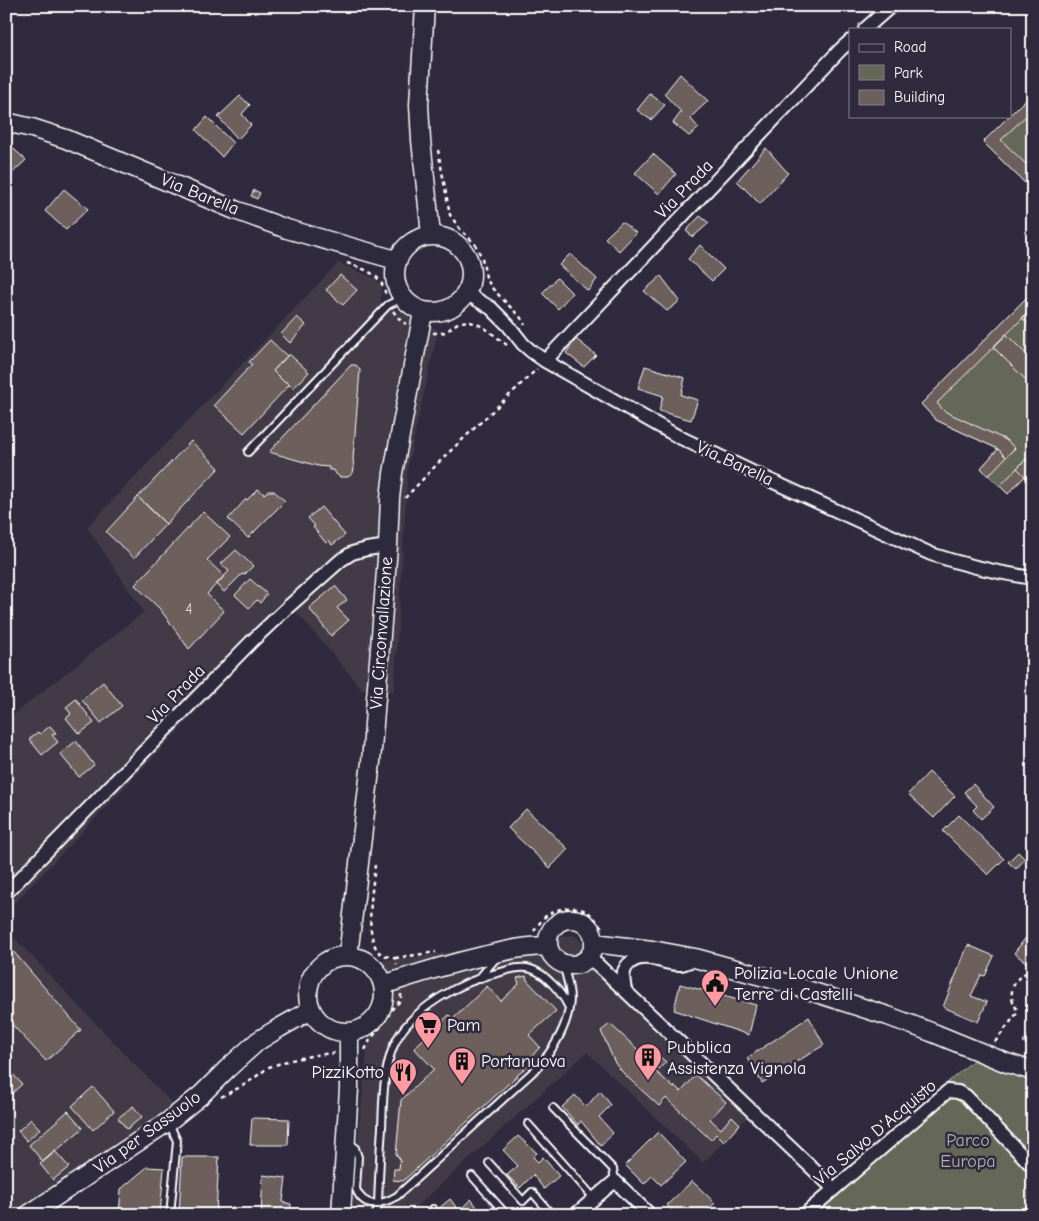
<svg xmlns="http://www.w3.org/2000/svg" width="1039" height="1221" font-family="'Comic Neue',sans-serif">
<style>
.built{fill:#423a46}
.green{fill:#656759;stroke:#b2b3ac}
.building{fill:#6d605c;stroke:#fff}
.lines{fill:none;stroke-linecap:round;stroke-linejoin:round}
.lane-casing{stroke:#fff;stroke-width:10}
.street-casing{stroke:#fff;stroke-width:16}
.secondary-casing{stroke:#fff;stroke-width:21}
.path{stroke:#fff;stroke-width:2.5;stroke-dasharray:4 4;stroke-linecap:butt}
.lane{stroke:#2f2a3d;stroke-width:6}
.street{stroke:#2f2a3d;stroke-width:12}
.secondary{stroke:#2f2a3d;stroke-width:18}
.labels{text-anchor:middle;stroke-width:5;stroke-linejoin:round;paint-order:stroke}
.number-label{font-size:15px;fill:#dad7d6}
.street-label{font-size:18px;fill:#fff;stroke:#2f2a3d}
.poi-label{font-size:18px;fill:#fff;stroke:#2f2a3d;text-anchor:start}
.park-label{font-size:18px;fill:#b2b3ac;stroke:#2f2a3d}
</style>
<rect width="100%" height="100%" fill="#2f2a3d"/>
<filter id="ink" filterUnits="userSpaceOnUse"><feTurbulence type="fractalNoise" baseFrequency=".02" numOctaves="2"/><feDisplacementMap in="SourceGraphic" scale="10" xChannelSelector="R" yChannelSelector="G"/><feConvolveMatrix kernelMatrix="1 2 1 2 8 2 1 2 1" color-interpolation-filters="sRGB"/></filter>
<g filter="url(#ink)">
<path class="built" d="M338,263L376,279L381,286L382,293L380,302L438,330L408,465L394,691L362,689L294,609L6,912V720L144,612L87,527Z
M6,929L178,1110L20,1215H6Z
M574,935L759,1105L703,1163L587,1052L407,1215H353L358,1136L366,1062L379,960L415,957Z"/>
<path class="green" d="M1033,92V191L983,142L1009,116H1010V115Z
M1033,291V492L1025,476L1008,494L981,468L998,449L936,420L921,404Z
M976,1058L1033,1078V1215L795,1214Z"/>
<path class="building" d="M680,74L708,101L690,118L699,128L689,136L673,123L681,112L664,94Z
M1033,92V109L1001,140L1033,171V178L1026,184L983,142L1009,116H1010V115Z
M650,94L665,105L651,120L637,110Z
M240,96L250,105L242,114L251,125L238,139L218,117Z
M207,117L233,143L222,157L196,130Z
M6,142L26,160L7,178H6Z
M766,148L788,173L760,204L737,181Z
M653,154L676,174L659,194L635,173Z
M64,189L88,209L66,230L45,211Z
M254,190L260,193L257,199L251,196Z
M700,216L709,223L693,237L686,231Z
M622,222L636,233L619,251L605,238Z
M700,245L724,269L712,281L688,259Z
M570,254L597,279L588,291L559,265Z
M340,275L357,290L343,305L326,290Z
M661,276L680,301L667,311L644,291Z
M557,278L572,293L558,309L542,293Z
M1033,291V308L937,403L944,411L1006,440L1015,448L1006,457L998,449L936,420L921,404Z
M1033,308V328L1022,318Z
M297,317L306,325L290,343L281,334Z
M1006,334L1033,361V387L993,347Z
M576,339L596,355L584,367L566,353Z
M270,340L287,356L273,371L284,382L285,381L289,385L244,433L214,405L252,364L249,362Z
M289,354L309,372L300,382L299,381L293,388L285,381L284,382L273,371Z
M351,365H356L360,370L353,459L354,468L353,473L348,477H340L336,474L334,470H329V467L318,466L269,452Z
M645,366L685,378L681,395L698,400L691,420L659,411L663,396L638,388Z
M191,441L219,468L166,524L138,497Z
M998,449L1006,457L988,476L981,468Z
M1026,459L1033,467V492L1025,476L1017,468Z
M1017,468L1025,476L1008,494L1000,486Z
M258,489L264,494L268,491H274L285,501L248,538L228,519L246,499L247,500Z
M138,497L166,524L134,558L106,532Z
M321,507L345,535L332,545L329,540L326,543L313,527L315,526L308,518Z
M203,512L230,537L207,560L224,576L207,594L224,611L189,649L160,609L135,585Z
M236,550L253,566L244,575L242,574L224,592L217,584L229,571L221,564Z
M250,579L267,594L260,603L257,600L249,608L235,595Z
M335,586L347,600L337,608L349,620L331,636L309,608Z
M103,682L122,706L101,723L82,700Z
M76,699L94,723L79,734L66,718L71,714L66,707Z
M50,726L56,733L52,735L58,742L42,755L29,739L38,732L40,734Z
M76,741L94,765L79,777L60,754Z
M929,772L955,796L934,818L908,794Z
M973,784L994,807L981,819L973,810L977,806L964,792Z
M526,809L568,849L550,868L508,828Z
M959,815L1004,859L988,875L943,831Z
M1018,852L1025,859L1016,869L1008,862Z
M1031,931L1033,932V961L1032,963H1027L1014,953Z
M968,945L994,956L985,976L981,975L971,996L987,1002L978,1022L943,1007Z
M12,950L81,1030L46,1061L6,1018V955Z
M526,976L527,980L556,1011L529,1035L540,1047L531,1057L534,1060L403,1181L393,1180L394,1169H399L400,1159L396,1155L401,1100L434,1069L414,1048L449,1015L453,1019L487,986L501,1001L519,984L517,978Z
M680,984L756,1005L749,1035L674,1010Z
M809,1017L824,1045L762,1083L747,1058Z
M610,1024L647,1058L653,1051L666,1062L659,1069L656,1066L653,1069L674,1088L675,1086L681,1092L696,1075L726,1102L710,1119L721,1129L732,1116L740,1124L724,1142L716,1134L711,1140L666,1098L659,1106L625,1075L615,1063L601,1031Z
M1033,1030V1053L1028,1049L1030,1047L1023,1042Z
M6,1067L22,1084L6,1099Z
M93,1087L114,1111L93,1130L72,1106Z
M600,1091L611,1105L599,1117L613,1133L601,1146L581,1121L578,1125L562,1107L575,1095L586,1107Z
M133,1106L142,1117L127,1129L118,1118Z
M68,1111L83,1128L43,1162L29,1145Z
M252,1118L289,1119L288,1145H250Z
M31,1119L40,1129L27,1141L18,1131Z
M658,1132L686,1162L661,1185L652,1176L644,1184L625,1165Z
M518,1136L537,1153L533,1157L538,1162L543,1157L559,1176L544,1189L533,1175L520,1188L507,1175L518,1166L503,1150Z
M55,1151L69,1167L53,1180L40,1164Z
M182,1157H219L216,1215H179Z
M147,1167L164,1168L160,1215H119L121,1189Z
M263,1175L286,1178L283,1202L291,1204L290,1215H261Z
M692,1181L715,1203L704,1215H676L667,1205Z
M450,1199L459,1211L471,1199L480,1211L476,1215H441L437,1210Z"/>
<g class="lines">
<g class="lane-casing">
<path id="lane" d="M248,452L388,305L402,298
M481,976L497,957
M553,1108L613,1169L615,1181
M169,1123L177,1141L170,1215
M528,1124L594,1198
M349,1141L355,1148L358,1157L356,1189C364,1210 383,1204 397,1196L538,1067C554,1049 569,1024 570,999C570,987 566,975 563,964
M489,1163L523,1201L532,1192L552,1215
M472,1176L504,1212L501,1215
M433,1209L437,1215
M376,1215L378,1204C379,1178 380,1153 382,1128C383,1100 383,1071 394,1045C410,1008 464,980 501,972C511,969 521,966 531,969C545,973 562,993 568,1006"/>
</g>
<g class="street-casing">
<path id="street" d="M865,29L891,6
M466,293L491,308L508,325L523,344L531,351L545,361L677,436L752,472L931,554C964,565 998,573 1033,578
M545,361L840,50L850,41
M6,893L251,642L288,607L341,560L352,553L367,549L388,546
M588,958L598,965L834,1189
M625,990C623,979 621,969 631,962C646,951 664,965 680,964C685,964 690,961 694,959
M575,1215L615,1181L650,1215
M804,1215L948,1091L958,1092L966,1096L1033,1167"/>
</g>
<g class="secondary-casing">
<path id="secondary" d="M425,6L419,105L421,140L431,235
M6,122L32,128L66,139L235,210L287,229L396,260
M395 274a38 38 0 1 1 76 0a38 38 0 1 1-76 0Z
M548 942a23 23 0 1 1 46 0a23 23 0 1 1-46 0Z
M594,943L652,950L695,958L776,980L888,1016L931,1032L1007,1063L1033,1071
M308 994a38 38 0 1 1 76 0a38 38 0 1 1-76 0Z
M348,956L371,762L388,546L390,498L393,473L423,312
M383,985C416,974 449,964 483,956C505,951 525,946 548,946
M28,1215L169,1121L201,1095L227,1069L258,1041L279,1028L311,1010
M341,1215L349,1089V1044L348,1032"/>
</g>
<path class="path" d="M438,150L450,215L460,229L475,244L482,258L486,277L491,287L521,318L525,325
M347,263C366,270 383,274 386,297
M393,311L401,321L406,324
M433,333C437,333 441,333 445,332C450,330 453,325 458,323C476,316 494,336 507,345
M405,498L443,458L537,369
M375,865C373,887 364,933 378,951C382,956 389,957 395,958L397,965
M534,931C538,926 541,920 546,916C558,907 578,904 590,914C595,918 599,924 603,929
M395,958L436,952
M995,1042L1017,1013C1017,1007 1013,1004 1012,998C1010,984 1020,973 1033,971
M365,1050L370,1040L386,1020L392,1009L401,1000V993
M221,1097L246,1084L269,1067L287,1061L315,1055L335,1053"/>
<use href="#lane" class="lane"/>
<use href="#street" class="street"/>
<use href="#secondary" class="secondary"/>
</g>
</g>
<defs>
<g id="civic-pin" transform="scale(1.4375)"><path d="M0 17L-7.5 6A9.5 9.5 0 1 1 7.5 6Z" fill="#ff9aa2" stroke="#2f2a3d"/><path d="M-.6-6.5H3V-4.5H.6V-3L4-1V1h2V6H-6V1h2V-1L-.6-3ZM-1.2 2.5V6h2.4V2.5Z" fill="#111"/></g>
<g id="supermarket-pin" transform="scale(1.4375)"><path d="M0 17L-7.5 6A9.5 9.5 0 1 1 7.5 6Z" fill="#ff9aa2" stroke="#2f2a3d"/><path d="M-6-5.5h2.5l.6 2H6L4.5 2H-2.5L-4.4-4H-6ZM-1.5 3.2a1.3 1.3 0 1 0 .1 0ZM3 3.2a1.3 1.3 0 1 0 .1 0Z" fill="#111"/></g>
<g id="building-pin" transform="scale(1.4375)"><path d="M0 17L-7.5 6A9.5 9.5 0 1 1 7.5 6Z" fill="#ff9aa2" stroke="#2f2a3d"/><path d="M-4-6H4V6H1V3H-1V6H-4ZM-2.5-4.3h1.7v1.8h-1.7ZM.8-4.3h1.7v1.8H.8ZM-2.5-1h1.7V.8h-1.7ZM.8-1h1.7V.8H.8Z" fill="#111"/></g>
<g id="restaurant-pin" transform="scale(1.4375)"><path d="M0 17L-7.5 6A9.5 9.5 0 1 1 7.5 6Z" fill="#ff9aa2" stroke="#2f2a3d"/><path d="M-5-6h1v4h1v-4h1v4h1v-4h1v5L-1.5 .5V6h-2V.5L-5-1ZM5-6V6H3V1.5H1.5Q1.5-4 5-6Z" fill="#111"/></g>
</defs>
<g fill-rule="evenodd">
<use href="#civic-pin" x="715" y="983"/>
<use href="#supermarket-pin" x="428" y="1025"/>
<use href="#building-pin" x="648" y="1057"/>
<use href="#building-pin" x="462" y="1061"/>
<use href="#restaurant-pin" x="403" y="1072"/>
</g>
<g class="labels">
<g class="number-label">
<text x="189" y="614">4</text>
</g>
<g class="street-label">
<text transform="translate(684 189) rotate(-46)" y="6">Via Prada</text>
<text transform="translate(200 194) rotate(22)" y="6">Via Barella</text>
<text transform="translate(735 463) rotate(25)" y="6">Via Barella</text>
<text transform="translate(381 633) rotate(-86)" y="6">Via Circonvallazione</text>
<text transform="translate(176 694) rotate(-46)" y="6">Via Prada</text>
<text transform="translate(147 1132) rotate(-36)" y="6">Via per Sassuolo</text>
<text transform="translate(875 1132) rotate(-40)" y="6">Via Salvo D'Acquisto</text>
</g>
<g class="poi-label">
<text x="734" y="979">Polizia Locale Unione<tspan x="734" dy="21">Terre di Castelli</tspan></text>
<text x="447" y="1031">Pam</text>
<text x="667" y="1053">Pubblica<tspan x="667" dy="21">Assistenza Vignola</tspan></text>
<text x="481" y="1067">Portanuova</text>
<text x="384" y="1078" text-anchor="end">PizziKotto</text>
</g>
<g class="park-label">
<text x="968" y="1146">Parco<tspan x="968" dy="21">Europa</tspan></text>
</g>
</g>
<rect width="1039" height="1221" fill="none" stroke="#2f2a3d" stroke-width="25"/>
<rect x="12" y="12" width="1014" height="1196" fill="none" stroke="#fff" stroke-width="2" filter="url(#ink)"/>
<rect x="849" y="28" width="162" height="90" fill="#2f2a3d" stroke="#827f8b"/>
<rect x="859" y="44" width="25" height="8" fill="#2f2a3d" stroke="#827f8b"/>
<text x="894" y="52" font-size="15" fill="#ffffff">Road</text>
<rect x="859" y="65" width="25" height="15" fill="#656759" stroke="#827f8b"/>
<text x="894" y="78" font-size="15" fill="#ffffff">Park</text>
<rect x="859" y="90" width="25" height="15" fill="#6d605c" stroke="#827f8b"/>
<text x="894" y="102" font-size="15" fill="#ffffff">Building</text>
</svg>
